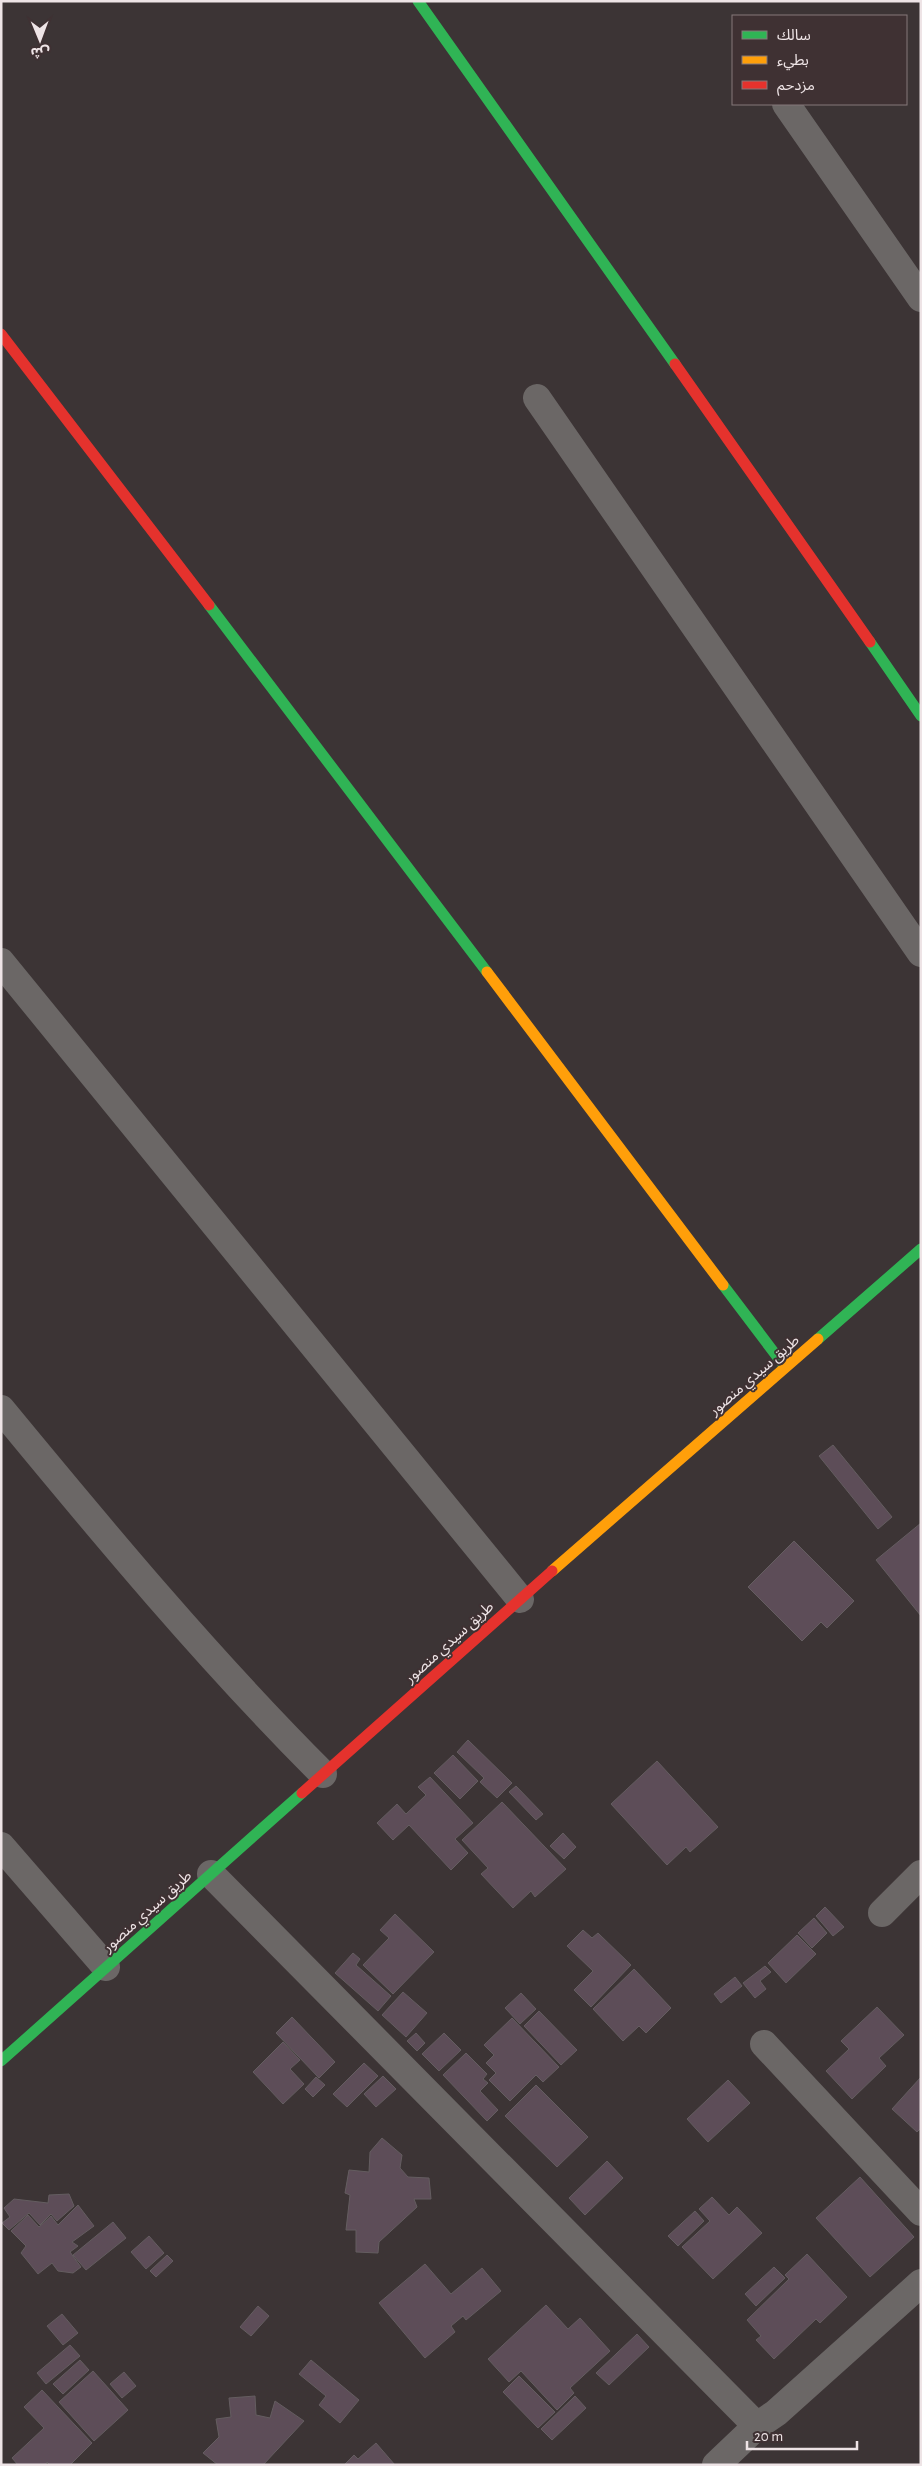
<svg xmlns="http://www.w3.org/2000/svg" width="922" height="2466" font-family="'Alegreya Sans','Noto Sans Arabic',sans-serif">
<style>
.building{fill:#5d4d58;stroke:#645d60}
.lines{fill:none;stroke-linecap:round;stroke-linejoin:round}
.street{stroke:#6b6766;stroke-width:28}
.fast{stroke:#30b455;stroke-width:11}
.slow{stroke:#ff9f0a;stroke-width:11}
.jam{stroke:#e5322d;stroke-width:11}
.labels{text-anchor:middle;stroke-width:4;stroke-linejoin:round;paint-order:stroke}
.street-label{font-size:15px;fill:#eee4e6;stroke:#3f3133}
</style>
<rect width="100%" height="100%" fill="#3c3435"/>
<path class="building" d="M833,1445L892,1517L878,1529L819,1456Z
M921,1523V1616L876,1560Z
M794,1541L854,1601L827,1628L821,1622L802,1641L748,1587Z
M468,1740L512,1783L497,1798L480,1782L484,1778L457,1752Z
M453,1755L478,1781L460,1799L434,1773Z
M657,1761L718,1827L690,1852L686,1847L667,1865L611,1804Z
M430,1777L473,1823L455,1839L468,1853L451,1870L409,1825L393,1840L377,1823L397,1804L406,1814L426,1795L418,1787Z
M516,1786L543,1814L536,1820L509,1792Z
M502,1802L566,1869L535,1897L531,1891L513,1908L481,1874L488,1868L462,1840Z
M563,1833L576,1847L564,1859L550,1846Z
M825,1907L844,1927L833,1936L816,1916Z
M395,1914L434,1952L393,1994L363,1965L389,1938L380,1930Z
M814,1918L827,1933L812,1948L798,1933Z
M583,1930L592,1938L598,1933L631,1965L591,2007L574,1990L593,1971L567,1946Z
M797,1935L816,1954L786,1983L768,1963Z
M353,1953L360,1959L356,1965L391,1996L378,2011L335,1973Z
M765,1966L771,1972L760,1981L766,1989L755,1998L743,1983Z
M634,1969L671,2008L646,2033L639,2026L623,2041L593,2009Z
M735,1977L742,1986L721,2003L714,1994Z
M403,1992L427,2013L406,2037L382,2015Z
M521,1993L536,2009L520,2024L505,2008Z
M877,2007L904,2035L879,2058L886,2066L852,2099L826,2071L849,2049L841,2041Z
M539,2011L577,2050L561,2065L524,2026Z
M292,2017L335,2062L319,2078L276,2033Z
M512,2018L559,2067L543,2082L536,2075L510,2101L489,2080L496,2073L486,2063L494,2055L484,2045Z
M416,2033L425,2043L417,2051L407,2041Z
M444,2033L461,2050L439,2071L422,2054Z
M283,2042L300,2060L290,2069L304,2084L283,2104L253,2072Z
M466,2053L487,2074L483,2079L488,2083L480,2091L498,2110L487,2121L443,2075Z
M364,2063L378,2076L347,2107L333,2094Z
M383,2076L396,2089L376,2107L364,2094Z
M316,2077L325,2085L313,2097L305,2089Z
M921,2077V2128L917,2132L892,2109Z
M728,2080L750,2103L708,2142L687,2119Z
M536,2085L588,2137L557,2167L505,2116Z
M382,2138L402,2155L400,2168L408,2177L429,2178L431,2199H414L417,2207L379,2242L378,2253L356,2252V2230H346L350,2195L345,2193L349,2170L369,2172L370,2152Z
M607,2161L623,2178L585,2215L569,2198Z
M860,2177L914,2237L870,2277L816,2218Z
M69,2194L74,2206L57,2221L51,2214L40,2225L29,2213L9,2230L2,2223L10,2217L4,2208L14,2199L48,2203L49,2195Z
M712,2197L729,2215L737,2207L762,2233L713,2279L682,2247L710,2221L699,2209Z
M78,2205L94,2226L72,2242L78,2246L70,2252L81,2267L73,2273L58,2271L52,2263L38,2274L21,2253L26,2246L11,2231L28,2215L39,2227L51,2216L58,2225Z
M695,2211L704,2221L678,2246L668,2236Z
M113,2222L126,2238L86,2270L73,2255Z
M149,2236L164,2253L146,2269L131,2252Z
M807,2254L847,2297L820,2323L816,2319L774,2359L756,2340L761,2336L747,2320L789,2279L785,2275Z
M167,2255L173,2261L156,2277L150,2271Z
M425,2264L451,2294L482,2268L501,2291L466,2320L463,2316L451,2326L455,2332L425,2358L379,2303Z
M774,2267L785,2278L756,2306L745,2294Z
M546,2305L568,2329L580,2318L610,2351L570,2388L574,2393L557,2410L521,2371L509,2382L488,2359Z
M258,2306L269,2316L251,2336L240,2327Z
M62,2314L78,2333L63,2345L47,2326Z
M637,2334L649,2347L609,2385L596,2373Z
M70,2345L80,2356L46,2384L37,2373Z
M80,2360L89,2370L63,2394L53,2384Z
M311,2360L359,2400L340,2423L319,2405L326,2396L299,2374Z
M93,2371L128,2410L94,2441L59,2402Z
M124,2372L136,2386L122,2398L110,2384Z
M519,2376L555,2412L538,2428L503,2392Z
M42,2390L92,2443L70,2465H50L47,2462L45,2465H18L12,2458L44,2428L24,2407Z
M255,2396L256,2415L270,2418L275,2401L304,2421L263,2465H218L203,2453L219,2437L216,2419L231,2417L229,2398Z
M575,2396L586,2408L552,2440L541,2429Z
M376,2443L395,2465H344L354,2455L358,2459Z"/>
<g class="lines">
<path class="street" d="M786,104L921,298
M537,398L921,953
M1,962L520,1599
M1,1409C104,1534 208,1659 323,1774
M1,1846L106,1967
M211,1874L757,2426L716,2465
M882,1913L921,1874
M764,2044L921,2212
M757,2426L776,2413L921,2283"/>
<path class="fast" d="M418,1L675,364
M209,605L487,972
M870,642L921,716
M723,1285L785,1367
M818,1339L921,1249
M1,2061L302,1793"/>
<path class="slow" d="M487,972L723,1285
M552,1571L818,1339"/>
<path class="jam" d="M1,334L209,605
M675,364L870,642
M302,1793L552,1571"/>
</g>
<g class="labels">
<g class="street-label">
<text transform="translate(754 1375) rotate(-41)" y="5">طريق سيدي منصور</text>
<text transform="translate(449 1642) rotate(-42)" y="5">طريق سيدي منصور</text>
<text transform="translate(147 1911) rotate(-42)" y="5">طريق سيدي منصور</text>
</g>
</g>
<rect width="922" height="2466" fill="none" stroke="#eee4e6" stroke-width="5"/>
<rect x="732" y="15" width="175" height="90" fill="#3f3133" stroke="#85797b"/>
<rect x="742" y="31" width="25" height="8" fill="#30b455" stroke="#85797b"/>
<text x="777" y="40" font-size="15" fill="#eee4e6">سالك</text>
<rect x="742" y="56" width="25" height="8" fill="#ff9f0a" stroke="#85797b"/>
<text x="777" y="65" font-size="15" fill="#eee4e6">بطيء</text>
<rect x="742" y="81" width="25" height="8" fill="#e5322d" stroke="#85797b"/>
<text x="777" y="90" font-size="15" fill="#eee4e6">مزدحم</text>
<g transform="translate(40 40) rotate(179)" stroke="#3f3133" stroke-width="4" paint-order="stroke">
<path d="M0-4L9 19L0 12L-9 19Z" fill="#eee4e6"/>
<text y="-8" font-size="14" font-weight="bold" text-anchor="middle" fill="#eee4e6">ش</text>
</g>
<path d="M747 2441v8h110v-8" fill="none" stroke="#eee4e6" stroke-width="2.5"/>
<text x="754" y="2441" font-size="15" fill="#eee4e6" stroke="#3f3133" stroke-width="4" paint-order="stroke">20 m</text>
</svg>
